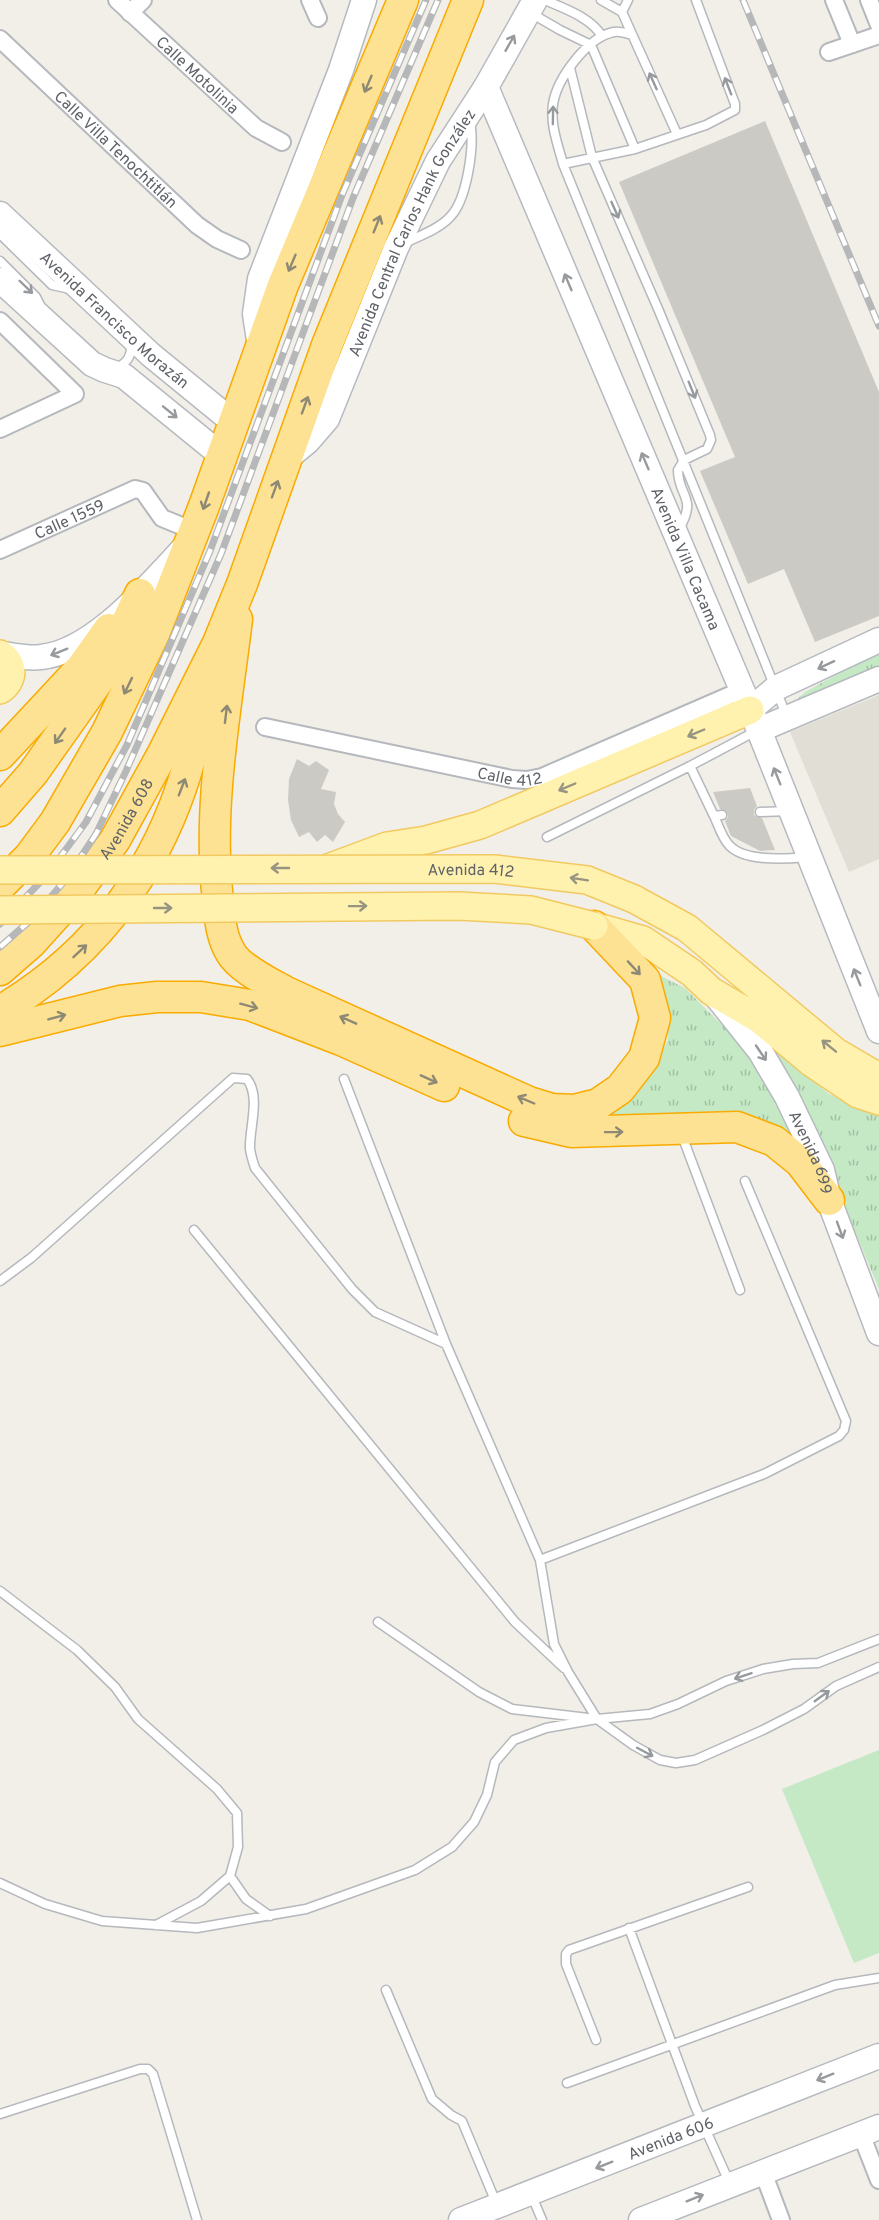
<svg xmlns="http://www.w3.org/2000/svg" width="879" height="2220" font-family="Overpass,sans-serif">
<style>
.education{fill:#e1ded6}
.grass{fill:#c5e8c5}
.park{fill:url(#park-tufts)}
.building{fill:#cccac5}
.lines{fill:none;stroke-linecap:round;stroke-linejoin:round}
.lane-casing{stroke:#b5b8bc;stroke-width:11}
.street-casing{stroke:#b5b8bc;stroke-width:20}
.secondary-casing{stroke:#b6babf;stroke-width:27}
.primary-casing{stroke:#f2c960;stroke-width:30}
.highway-casing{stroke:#f9ab00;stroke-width:33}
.lane{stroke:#fff;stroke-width:8}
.street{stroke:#fff;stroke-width:16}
.secondary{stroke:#fff;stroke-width:24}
.primary{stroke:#fff2af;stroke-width:27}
.highway{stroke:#fde293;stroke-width:30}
.rail-casing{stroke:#b6b7b8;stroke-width:7}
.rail{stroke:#fff;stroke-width:4.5;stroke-dasharray:14;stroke-linecap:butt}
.primary-bridge-casing{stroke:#f2c960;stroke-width:30;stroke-linecap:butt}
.primary-bridge{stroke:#fff2af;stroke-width:27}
.oneway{stroke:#979a9d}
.oneway2{stroke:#8e8975}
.oneway3{stroke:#979581}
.labels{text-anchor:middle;stroke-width:5;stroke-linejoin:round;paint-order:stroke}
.street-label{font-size:16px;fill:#5f6368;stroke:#fff}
</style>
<defs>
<pattern id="park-tufts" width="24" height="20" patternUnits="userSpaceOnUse" patternTransform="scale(1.5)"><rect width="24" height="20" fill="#c5e8c5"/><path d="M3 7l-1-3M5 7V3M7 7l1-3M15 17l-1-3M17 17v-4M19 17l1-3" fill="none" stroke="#a3c0a4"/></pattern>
</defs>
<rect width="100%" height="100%" fill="#f1efe8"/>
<path class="education" d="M879,695V859L849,872L790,732Z"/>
<path class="grass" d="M879,1750V1953L854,1963L782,1789Z"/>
<path class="park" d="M879,651V667L792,704L805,692Z
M653,972L685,988L754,1057L804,1152L787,1138L595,1123L630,1098L645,1082L668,1040L667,1002Z
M755,1032L829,1094L879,1115V1289L820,1147Z"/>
<path class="building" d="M765,121L879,392V616L815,642L784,569L748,584L700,471L735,457L619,182Z
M297,759L309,766L316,761L329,770L321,789L336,792L334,804L338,814L345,822L333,842L325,835L317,842L309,832L299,837L291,820L288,800L289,779Z
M750,788L757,806L754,810V815L762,818L775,850L760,851L731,836L725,821L728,817L727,812L720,809L713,792Z"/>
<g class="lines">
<g class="lane-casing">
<path id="lane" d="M545,0C565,9 590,17 602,36
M601,0L622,12L677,134
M529,12L560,30L591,45L635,149
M622,12L628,0
M632,35C626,33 620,31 614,32C587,37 557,79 553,104C550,125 558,145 563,164L787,717
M570,68L592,157L659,311L710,435L711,440L707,449L684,460L678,470C678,497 698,497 679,529
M563,164L635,149L706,125L735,110V104L696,0
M0,234L52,285L70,289
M405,243C419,236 439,229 450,217C467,200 475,145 470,122
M0,261L36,297L40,305
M116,369C127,362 132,357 131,344
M760,812L788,811
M722,815L714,816L690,766L758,730
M714,816C718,824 722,838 729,845C744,862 786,859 806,857
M547,837L690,766
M344,1079L446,1344L540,1560L554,1644L568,1672L597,1719L633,1745L660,1760L676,1763L695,1760L763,1730L804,1709L836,1686L879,1667
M681,1133L740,1290
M194,1230L515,1622L564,1668
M0,1281L31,1258L233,1078L247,1079C261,1097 249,1128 250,1149C251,1156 253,1162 255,1168L352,1289L375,1312L446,1344
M540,1560L764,1474L839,1436L844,1430L846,1421L745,1181
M0,1591L77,1650L115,1687L138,1719L217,1789L237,1813L238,1847L230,1876L201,1901L156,1925
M378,1622L479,1692L512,1709L588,1718
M230,1876L246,1899L270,1916
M0,1883L45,1904L102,1921L197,1928L306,1909L415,1870L452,1847L474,1822L487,1795L495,1762L514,1740L546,1728L597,1719L650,1714L678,1704L726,1681L763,1669L793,1664L818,1663L879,1639
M629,1928L695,2106L730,2184
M386,1990L432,2099L451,2115L462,2121L497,2205
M596,2040L566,1964V1954L569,1950L748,1887
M567,2083L835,1985L879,1978
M0,2114L140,2069H148L153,2074L197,2220
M531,2194L542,2220"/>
</g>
<g class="street-casing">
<g id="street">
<path id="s1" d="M117,0L256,128L282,142"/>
<path d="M310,0L318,18"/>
<path d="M834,0L852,44"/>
<path d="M869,0L879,25"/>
<path d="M130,13L143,0"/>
<path id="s2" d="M0,39L197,225L217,239L241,250"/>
<path d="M829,52L879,35"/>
<path d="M0,321L75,394L0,429"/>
<path id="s3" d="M0,550L135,489L143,491L162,518L194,531"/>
<path id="s4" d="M265,727L512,779L527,780L542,777L742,690"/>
<path d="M861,2134L879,2180"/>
<path d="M763,2172L781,2220"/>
</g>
</g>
<g class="secondary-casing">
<g id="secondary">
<path id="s5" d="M486,87L759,730L879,1031"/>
<path id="s6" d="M0,214L151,355L233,422"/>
<path d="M0,280L92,364L105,370L124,376L221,455"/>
<path d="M260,347L255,314L260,279L341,70L364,0"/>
<path id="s7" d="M285,460L308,441L327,419L396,248L438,161L486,87L535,0"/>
<path d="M0,654C13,655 28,659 41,657C94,652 150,584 185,547"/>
<path d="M750,710L776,688L879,640"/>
<path d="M759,730L879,679"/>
<path id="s8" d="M717,997L760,1051L787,1097L822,1170L829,1200L879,1333"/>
<path id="s9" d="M461,2220L879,2056"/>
<path d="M641,2220L879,2127"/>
</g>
</g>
<g class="primary-casing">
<path id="primary" d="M0,690C14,681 15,663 0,654
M328,868L387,846L426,840L480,825L750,710
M634,899L687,928L836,1052L879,1077
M594,926L643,940L692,973L711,991L759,1019L812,1063L858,1094L879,1101"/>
</g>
<g class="highway-casing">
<g id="highway">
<path d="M237,619C226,711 207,809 218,900C220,919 221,937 231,953C240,969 270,983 286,992L529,1102L552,1109L574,1110L598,1104L620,1089L644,1058L655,1018L645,980L594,926"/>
<path d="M0,755L82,667L109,629"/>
<path d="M0,811L33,773L103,674L140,594"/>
<path d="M0,886L29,857L55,822L107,732L154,634L204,506L283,285L403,0"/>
<path id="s10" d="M0,970L31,943L77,892L115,840L163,753L218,643L242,584L327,345L468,0"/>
<path d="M0,1011C120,940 184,828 204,692"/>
<path d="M0,1031L120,1001L157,997H201L250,1005L341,1040L444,1086"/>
<path d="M524,1121L571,1132L737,1127L774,1141L800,1162L829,1200"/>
</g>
</g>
<use href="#lane" class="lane"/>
<use href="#street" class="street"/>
<use href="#secondary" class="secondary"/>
<use href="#primary" class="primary"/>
<use href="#highway" class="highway"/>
<g class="rail-casing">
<path id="rail" d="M743,0L879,326
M0,924L47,875L86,822L127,745L210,551L342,195L426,0
M0,947L33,918L67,878L96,834L126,771L221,554L353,198L438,0"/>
</g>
<use href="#rail" class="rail"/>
<g class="primary-bridge-casing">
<g id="primary-bridge">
<path id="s11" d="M0,870L495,869L587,880L634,899"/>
<path d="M0,910L459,906L531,910L594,926"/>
</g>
</g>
<use href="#primary-bridge" class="primary-bridge"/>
</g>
<defs><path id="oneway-shaft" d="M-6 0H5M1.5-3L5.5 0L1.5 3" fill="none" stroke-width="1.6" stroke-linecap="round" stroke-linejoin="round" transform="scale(1.5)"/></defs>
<g class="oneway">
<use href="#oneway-shaft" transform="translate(510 43) rotate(-60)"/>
<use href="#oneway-shaft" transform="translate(653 81) rotate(-114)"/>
<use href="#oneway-shaft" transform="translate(728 86) rotate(-111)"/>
<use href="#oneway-shaft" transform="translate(553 115) rotate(-89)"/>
<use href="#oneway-shaft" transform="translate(615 210) rotate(66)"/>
<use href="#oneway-shaft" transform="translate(568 282) rotate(-113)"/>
<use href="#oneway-shaft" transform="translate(26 287) rotate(44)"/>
<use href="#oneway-shaft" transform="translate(692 390) rotate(68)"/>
<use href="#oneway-shaft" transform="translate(170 412) rotate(39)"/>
<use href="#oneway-shaft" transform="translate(645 461) rotate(-113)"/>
<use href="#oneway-shaft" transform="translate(59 652) rotate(158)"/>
<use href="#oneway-shaft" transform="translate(826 665) rotate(155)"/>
<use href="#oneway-shaft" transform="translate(777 776) rotate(-112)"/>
<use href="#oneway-shaft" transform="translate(857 977) rotate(-112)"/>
<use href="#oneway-shaft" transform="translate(761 1053) rotate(56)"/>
<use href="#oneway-shaft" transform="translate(840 1230) rotate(70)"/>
<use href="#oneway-shaft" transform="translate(743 1676) rotate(162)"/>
<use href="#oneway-shaft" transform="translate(822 1696) rotate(-36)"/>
<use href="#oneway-shaft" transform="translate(645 1752) rotate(28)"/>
<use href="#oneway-shaft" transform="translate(825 2077) rotate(158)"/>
<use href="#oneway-shaft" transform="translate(604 2165) rotate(158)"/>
<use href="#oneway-shaft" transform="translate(695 2198) rotate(-22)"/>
</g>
<g class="oneway2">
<use href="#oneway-shaft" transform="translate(368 84) rotate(113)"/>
<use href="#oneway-shaft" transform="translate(377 224) rotate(-68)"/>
<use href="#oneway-shaft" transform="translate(292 263) rotate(113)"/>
<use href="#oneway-shaft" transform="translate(305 405) rotate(-70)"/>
<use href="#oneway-shaft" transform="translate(275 489) rotate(-70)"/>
<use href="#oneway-shaft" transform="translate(206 501) rotate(109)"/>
<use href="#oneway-shaft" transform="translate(128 686) rotate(116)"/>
<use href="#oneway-shaft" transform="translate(226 714) rotate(-83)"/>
<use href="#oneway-shaft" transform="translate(60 736) rotate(125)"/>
<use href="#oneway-shaft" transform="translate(182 787) rotate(-69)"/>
<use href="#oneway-shaft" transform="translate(80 951) rotate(-43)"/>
<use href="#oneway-shaft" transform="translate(634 968) rotate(47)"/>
<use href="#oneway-shaft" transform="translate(249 1006) rotate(15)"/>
<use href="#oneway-shaft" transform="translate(57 1017) rotate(-15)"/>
<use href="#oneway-shaft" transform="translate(348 1020) rotate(-156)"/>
<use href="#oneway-shaft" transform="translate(429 1079) rotate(24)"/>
<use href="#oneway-shaft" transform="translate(526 1100) rotate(-157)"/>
<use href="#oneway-shaft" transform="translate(614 1132) rotate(-1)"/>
</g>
<g class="oneway3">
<use href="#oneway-shaft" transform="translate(696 733) rotate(157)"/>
<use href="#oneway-shaft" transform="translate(567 787) rotate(157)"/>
<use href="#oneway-shaft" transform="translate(280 868) rotate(180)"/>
<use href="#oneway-shaft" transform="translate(579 879) rotate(-171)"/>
<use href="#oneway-shaft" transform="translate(358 906) rotate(-1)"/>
<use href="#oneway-shaft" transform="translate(163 908)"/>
<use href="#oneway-shaft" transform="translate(829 1046) rotate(-141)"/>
</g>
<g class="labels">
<g class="street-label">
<text dy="6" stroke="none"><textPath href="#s1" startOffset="110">Calle Motolinia</textPath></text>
<text dy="6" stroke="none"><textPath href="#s2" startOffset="160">Calle Villa Tenochtitlán</textPath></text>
<text dy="6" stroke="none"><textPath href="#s7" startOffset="264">Avenida Central Carlos Hank González</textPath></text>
<text dy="6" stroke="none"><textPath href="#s6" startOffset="156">Avenida Francisco Morazán</textPath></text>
<text dy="6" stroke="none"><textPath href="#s3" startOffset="76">Calle 1559</textPath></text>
<text dy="6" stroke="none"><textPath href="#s5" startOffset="512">Avenida Villa Cacama</textPath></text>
<text dy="6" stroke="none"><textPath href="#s4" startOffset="250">Calle 412</textPath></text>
<text dy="6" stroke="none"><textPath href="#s10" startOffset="198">Avenida 608</textPath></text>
<text dy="6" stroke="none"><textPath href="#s11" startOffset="471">Avenida 412</textPath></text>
<text dy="6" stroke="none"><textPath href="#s8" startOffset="183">Avenida 699</textPath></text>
<text dy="6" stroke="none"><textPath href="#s9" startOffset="225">Avenida 606</textPath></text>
</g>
</g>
</svg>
